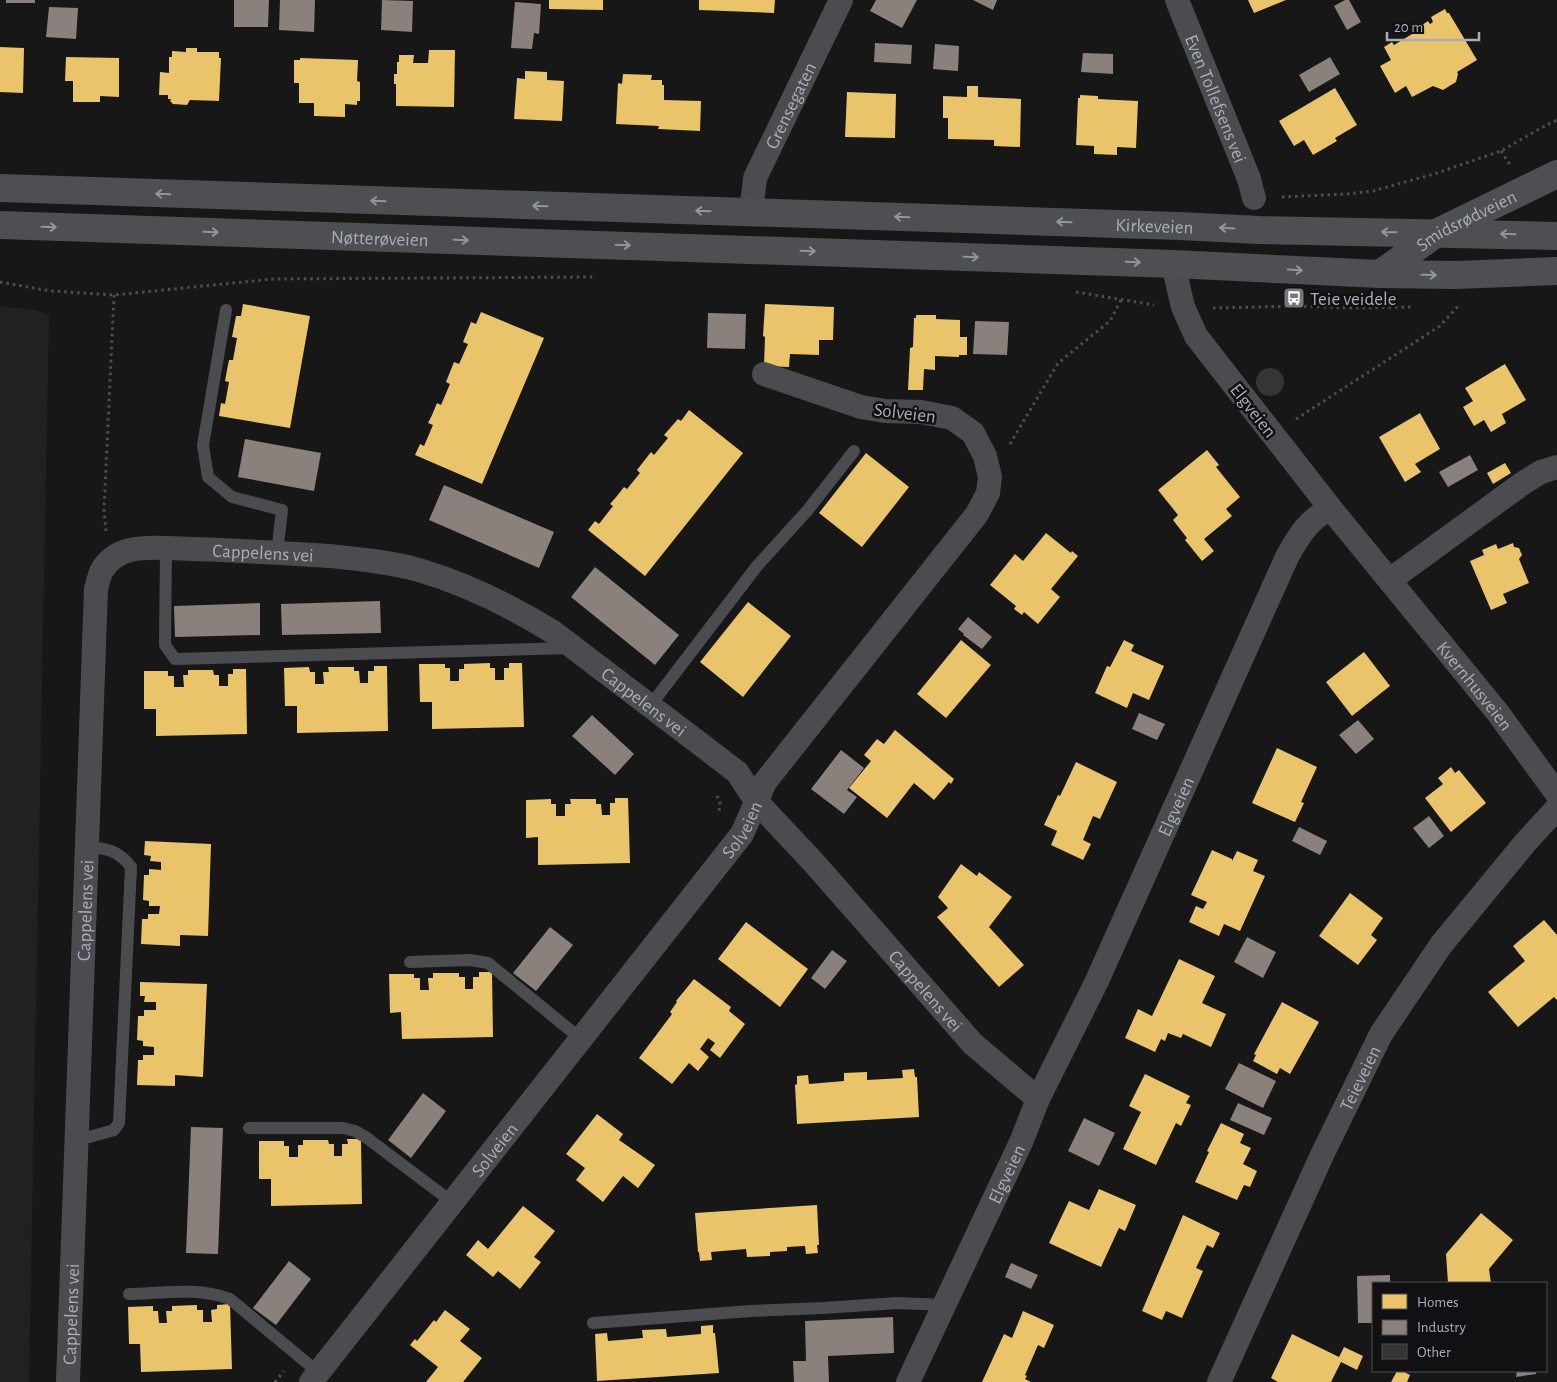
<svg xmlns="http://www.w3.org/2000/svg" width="1557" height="1382" font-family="'Alegreya Sans',sans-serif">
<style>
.built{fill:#212123}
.homes{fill:#e9c46a}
.industry{fill:#8a817c}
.building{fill:#353536}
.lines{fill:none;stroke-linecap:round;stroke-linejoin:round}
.path{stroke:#4d4e52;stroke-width:3;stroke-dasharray:2.5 4;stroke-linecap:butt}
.lane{stroke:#4b4c50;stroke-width:12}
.street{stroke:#4b4c50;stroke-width:24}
.primary{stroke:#4d4f52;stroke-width:28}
.oneway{stroke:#91969e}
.labels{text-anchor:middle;stroke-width:5;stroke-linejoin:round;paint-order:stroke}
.street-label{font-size:19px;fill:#a8adb8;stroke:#111113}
.poi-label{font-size:19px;fill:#a8adb8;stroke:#111113;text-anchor:start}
</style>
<rect width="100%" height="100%" fill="#171717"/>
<path class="built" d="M0,306L35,310L49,315L29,1382H0Z"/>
<path class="homes" d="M549,0H603V10L549,9Z
M699,0H775L774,13L699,10Z
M1248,0H1286L1254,13Z
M1445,9L1447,13H1449L1477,60L1457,72L1458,74L1456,82L1443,90L1433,86L1412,97L1406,86L1395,93L1380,66L1391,60L1384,47L1392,42L1394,45L1417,31L1416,29L1428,21L1430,24L1433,22L1431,17Z
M0,47L24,48L23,93L0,92Z
M186,48H197V52H219V58H221L219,101L190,100L187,105L173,104L170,101L171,99H168V95H159L160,72L169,73V57H172V51L186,52Z
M429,50H455L454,107L396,106V84H394V74H397V62H399V55H414L413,63H428Z
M66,57L119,58V97L100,96V102H73V81H65Z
M300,58L358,60L357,81L360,82V101H357V105L345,104V117L314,116V103H299V83H294V60H300Z
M525,71L547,72V80L564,81L562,121L514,119L517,78L525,79Z
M623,74L652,75L651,80H662V85H664V100L701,101L700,131L658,129L659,126L616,124L618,83L622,84Z
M967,86H978V97L1021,99L1020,147L994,146V140L948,139V118H943V96L967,97Z
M1335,88L1357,125L1335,138L1337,141L1313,155L1304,140L1294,146L1279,121Z
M847,92L896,94L895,138L845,137Z
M1080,95L1098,96V99L1138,101L1136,148L1117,147V155L1094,154V146L1076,145L1078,98H1080Z
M243,304L310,316L290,428L219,416L221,403L225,404L229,382L225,381L227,370L229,360H233L237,338L232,337L236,316H241Z
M765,304L834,307L833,340H819V355L790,354L789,367L764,366L765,337L763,336Z
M481,312L544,338L482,484L415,455L420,444L424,446L433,425L428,423L432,415L437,403L441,405L450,384L446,382L454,362L459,364L468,344L463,342L471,322L476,324Z
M916,315H936V319L960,320V337H967V355H959V357L935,356V370L924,369L923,390H908L910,348L913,347L914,318H916Z
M1505,364L1526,400L1502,414L1506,423L1491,432L1484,420L1474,426L1463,407L1473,401L1465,388Z
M689,410L743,453L645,576L588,530L595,521L599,524L613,506L610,504L617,496L624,487L627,489L640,473L637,470L651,452L654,455L668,438L664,435L678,419L681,421Z
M1420,413L1440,449L1415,464L1421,472L1405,482L1379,437Z
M1207,450L1219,465L1216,467L1240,497L1226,509L1232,516L1204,539L1214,551L1202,561L1185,540L1187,538L1173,520L1178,515L1158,490Z
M866,453L909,487L862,547L819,513Z
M1505,463L1511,473L1493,484L1487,473Z
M1046,533L1071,553L1072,551L1078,556L1051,589L1060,597L1038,624L1024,612L1022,615L1014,609L1016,606L990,585L1015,554L1023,561Z
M1513,543L1514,547L1519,548L1522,555L1519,559L1529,583L1503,594L1507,603L1491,610L1470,561L1484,555L1482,550L1496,544L1498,549Z
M748,602L791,636L743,697L700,662Z
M961,640L991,665L946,718L917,694Z
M1124,640L1134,645L1131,651L1164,666L1149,700L1133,693L1127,708L1095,693L1107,666L1110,667Z
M1364,652L1390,686L1352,716L1326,682Z
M490,663V668H495V680H504V668H509V663H522L524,727L432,729V702H420L419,664H445V668H450V681H459V669H464V664Z
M374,666H387L388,731L297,733V706H285L284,668L309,667L310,672H315V684H324L323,672H329L328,667H354V671H359L360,683H368V671H374Z
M233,669H246L247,734L156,736V709H144V671H168V676H174V687H184L183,675H188V670H213L214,675H219V686H228V674H233Z
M895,730L954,779L951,784L949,782L934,800L914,783L887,818L849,788L871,761L864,755L877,739L884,744Z
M1277,748L1317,767L1301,802L1304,803L1295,822L1252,803Z
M1076,762L1117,782L1100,819L1093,816L1083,840L1091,844L1083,860L1051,845L1057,831L1044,825L1058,795L1060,796Z
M1451,767L1455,773L1459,770L1486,803L1451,832L1425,798L1443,784L1438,778Z
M615,798H628L630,863L538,865V837L526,838V800L551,799V804H556V816H565V804H571L570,799H596V804H601L602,815H610V803H615Z
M145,841L211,844L208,936L180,935V946L141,944L142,919H148V914H159L160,906H149V901L143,900L144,875H149V869L161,870V862L150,861L151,856L144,855Z
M1212,850L1232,859V861L1237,851L1258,860L1253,871L1265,876L1240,931L1224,924L1219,936L1189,922L1196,906L1203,909L1207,902L1191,895Z
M961,864L977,876L979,872L1012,897L989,927L1024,965L999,987L937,917L948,908L938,897Z
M1350,893L1383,918L1371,935L1377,940L1358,965L1319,936Z
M1544,920L1557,935V1000L1554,997L1518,1027L1488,992L1525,961L1513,946Z
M746,922L808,969L780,1007L718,959Z
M1179,959L1215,976L1202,1003L1226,1014L1211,1047L1183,1034L1181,1038L1168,1033L1165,1041L1161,1039L1155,1052L1125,1038L1138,1009L1152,1016Z
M479,972H492L493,1037L402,1039L401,1012L390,1013L389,974H414V978H420V990H429L428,978H433V973H459V977H465V989H473V977H479Z
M694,979L731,1007L729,1011L745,1024L720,1058L710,1050L715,1043L708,1038L700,1049L709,1057L698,1071L689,1063L672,1084L639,1058L672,1014L670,1012L677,1002L676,1001Z
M140,982L207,984L203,1077L175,1075V1086L137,1085L138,1060H143V1055H154V1047L143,1046V1041L137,1040L138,1016H144V1010H156V1002H144L145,996H140Z
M1282,1002L1319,1022L1290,1074L1280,1068L1277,1074L1253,1061L1256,1055L1254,1054Z
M914,1069L915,1077H917L919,1117L797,1124L795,1085L797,1084V1076L808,1075L809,1084L844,1081V1073L867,1072V1080L903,1078L902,1070Z
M1145,1074L1190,1096L1186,1103L1191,1105L1181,1126L1176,1123L1156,1165L1123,1149L1141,1112L1129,1106Z
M597,1114L623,1134L619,1140L655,1165L638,1188L623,1176L603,1202L576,1180L585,1168L566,1154Z
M1221,1123L1244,1134L1240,1143L1251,1148L1243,1164L1257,1171L1250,1187L1244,1185L1237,1200L1195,1182L1209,1152L1207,1151Z
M347,1139H361L362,1204L271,1206V1179H259V1141H284V1146H289V1157H298V1145H303V1140H328L329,1144H334V1156H342V1144H348Z
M1099,1189L1136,1205L1125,1231L1119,1228L1101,1267L1049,1243L1069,1201L1089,1210Z
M817,1205L819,1245H817L818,1253L806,1254L805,1246L787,1247V1251L770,1252V1256L747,1257L746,1249L711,1252L712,1260L700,1261L699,1252H698L695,1213Z
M523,1206L555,1231L534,1257L541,1262L520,1289L498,1271L493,1277L466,1255L478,1240L488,1249Z
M1481,1213L1513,1240L1489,1269L1491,1283H1448L1446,1254Z
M1183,1215L1220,1233L1213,1248L1207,1245L1196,1268L1203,1271L1182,1318L1166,1311L1162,1320L1142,1311Z
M230,1304L232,1369L141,1372L140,1344H129L128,1307L153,1306V1311H158L159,1323H167L166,1311H172V1306L197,1305V1310H203V1322H212L211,1310L217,1309V1305Z
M445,1310L470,1329L460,1341L482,1358L463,1382H426L438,1367L410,1345L415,1339L417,1341L434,1320L436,1322Z
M1023,1311L1054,1325L1044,1348L1038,1345L1025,1375L1027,1376L1025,1379L1031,1382H982L1004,1334L1012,1338Z
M713,1325V1333H715L719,1373L597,1381L595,1334L607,1333L608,1341L643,1338L642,1330L666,1329L667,1337L701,1334V1326Z
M1292,1334L1339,1357L1344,1347L1363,1356L1357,1370L1341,1362L1331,1382H1278L1271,1378Z
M1397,1371H1402L1410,1375L1407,1382H1391Z"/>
<path class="industry" d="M6,0H35V3H6Z
M234,0H269L268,27H234Z
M280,0H315L314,32L279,30Z
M382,0L413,1L412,32L381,30Z
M876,0H917L902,28L870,11Z
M973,0H997L993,10Z
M1345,0H1349L1361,22L1347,30L1334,6Z
M515,2L541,4L539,34L534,33L532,49L511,48Z
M49,7L78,8L76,39L46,37Z
M875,43L912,45L911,64L874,62Z
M935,44L959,46L958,71L933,69Z
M1083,53L1113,54V74L1081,72Z
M1330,57L1340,74L1309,92L1299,75Z
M708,313L746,314L745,349L707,348Z
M975,321L1009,322L1007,355L973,354Z
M245,439L321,453L314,491L238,477Z
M1470,455L1478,470L1448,487L1439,472Z
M444,485L554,532L539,568L429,520Z
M595,567L679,635L655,665L571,597Z
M380,601L381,633L282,635L281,604Z
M260,603V635L175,637L174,606Z
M968,617L992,637L982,649L963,635L964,634L958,629Z
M1139,713L1165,724L1157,740L1132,729Z
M592,715L634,754L615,775L572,736Z
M1358,720L1374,739L1356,754L1339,735Z
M841,750L864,768L847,790L857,797L844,814L811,789Z
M1429,816L1444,836L1429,848L1413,828Z
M1299,827L1327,841L1320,855L1292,841Z
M550,927L573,945L536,991L513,973Z
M1247,937L1276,952L1263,978L1234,962Z
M832,950L847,961L825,989L811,978Z
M1239,1063L1276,1081L1263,1108L1225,1089Z
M423,1093L446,1111L411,1158L388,1140Z
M1238,1103L1272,1118L1264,1135L1230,1120Z
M1084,1118L1115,1133L1099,1166L1068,1151Z
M191,1127L223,1128L218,1254L186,1253Z
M289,1261L311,1279L276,1325L253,1308Z
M1011,1263L1038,1275L1031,1289L1005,1277Z
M1390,1275V1283H1373V1323H1358L1357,1276Z
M893,1317L894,1353L828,1356L829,1382H794L793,1361H806L805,1321Z
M1517,1371H1536V1374L1516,1377Z"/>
<path class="building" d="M1256 382a14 14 0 1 1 28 0a14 14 0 1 1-28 0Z"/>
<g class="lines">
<path class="path" d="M1501,151L1510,165
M1282,197L1347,194L1373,191L1434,174L1501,151L1541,128L1557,120
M0,282L51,291L114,295L273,279L596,277
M1076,292L1154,305
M1213,308L1299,306L1349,308L1412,307
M1296,419L1440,326L1459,305
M1010,444L1058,363L1110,321L1121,300
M106,531L104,510L114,295
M717,796L720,802L719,812
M275,1382L284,1371"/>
<path class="lane" d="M226,310L203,445L208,477L232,497L282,510L277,553
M166,548L165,645L175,659L571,648
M650,706L757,566L807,511L854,451
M410,962L470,960L488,963L581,1039
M249,1128H343L355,1131L367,1138L452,1202
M75,1141L114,1130L119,1123L131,867C118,850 107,849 87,846
M129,1294C162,1293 199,1287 230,1299L319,1373
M593,1323L751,1311L823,1308L897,1303L945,1305"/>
<g class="street">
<path id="s1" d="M1177,0L1249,179L1254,198"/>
<path id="s2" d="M751,213L755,178L841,0"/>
<path id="s3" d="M1331,509L1498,713L1557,794"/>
<path d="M1390,580L1523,483L1541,472L1557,467"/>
<path id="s4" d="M68,1382L96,589C98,583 99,575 102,570C116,547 142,547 166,548C220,550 275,552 329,556C359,559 390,562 419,570C466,584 511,606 553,632L737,772L756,801L815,864L973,1044L1038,1099"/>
<path id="s5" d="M311,1382L742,834L765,782L977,514L988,493L990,477L985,456L973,433L952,418L921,412L885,411L861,407L764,374"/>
<path id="s6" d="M908,1382L1022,1140L1038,1099L1096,983L1287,557C1298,537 1309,518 1331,509L1196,336L1183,307L1173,264"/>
<path id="s7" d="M1219,1382L1322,1155L1381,1034L1441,945L1525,843L1557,808"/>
</g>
<g class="primary">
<path id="s8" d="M0,188L1179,226L1259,230L1557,236"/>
<path id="s9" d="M0,225L1173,264L1380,274L1455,275L1557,271"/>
<path id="s10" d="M1380,274L1438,232L1557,174"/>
</g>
</g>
<defs><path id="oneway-shaft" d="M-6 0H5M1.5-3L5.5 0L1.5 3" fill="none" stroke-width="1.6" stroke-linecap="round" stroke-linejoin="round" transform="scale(1.25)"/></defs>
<g class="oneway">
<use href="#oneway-shaft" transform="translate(163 194) rotate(-178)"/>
<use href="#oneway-shaft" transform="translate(378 201) rotate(-178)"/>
<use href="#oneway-shaft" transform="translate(540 206) rotate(-178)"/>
<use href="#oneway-shaft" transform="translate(703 211) rotate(-178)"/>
<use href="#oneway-shaft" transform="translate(902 217) rotate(-178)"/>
<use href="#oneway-shaft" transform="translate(1064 222) rotate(-178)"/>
<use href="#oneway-shaft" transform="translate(49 227) rotate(2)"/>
<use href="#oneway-shaft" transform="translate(1227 228) rotate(-177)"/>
<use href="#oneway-shaft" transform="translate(211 232) rotate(2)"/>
<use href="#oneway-shaft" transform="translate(1389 232) rotate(-179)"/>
<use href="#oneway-shaft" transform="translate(1508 234) rotate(-178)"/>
<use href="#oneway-shaft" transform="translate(461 240) rotate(2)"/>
<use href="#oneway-shaft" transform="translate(623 245) rotate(2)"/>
<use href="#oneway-shaft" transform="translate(808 251) rotate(2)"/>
<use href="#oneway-shaft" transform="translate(971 257) rotate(2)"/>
<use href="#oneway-shaft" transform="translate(1133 262) rotate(2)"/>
<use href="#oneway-shaft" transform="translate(1295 270) rotate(3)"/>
<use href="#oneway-shaft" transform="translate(1429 275) rotate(1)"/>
</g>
<defs>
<g id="bus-square" transform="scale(1.125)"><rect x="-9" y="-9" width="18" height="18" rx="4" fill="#757880" stroke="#111113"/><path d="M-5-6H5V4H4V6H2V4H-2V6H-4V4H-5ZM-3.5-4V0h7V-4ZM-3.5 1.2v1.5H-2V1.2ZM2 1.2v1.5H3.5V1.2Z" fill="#fff"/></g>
</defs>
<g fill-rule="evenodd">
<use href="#bus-square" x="1294" y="298"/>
</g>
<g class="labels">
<g class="street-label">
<text dy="7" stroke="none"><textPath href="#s1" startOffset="106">Even Tollefsens vei</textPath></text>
<text dy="7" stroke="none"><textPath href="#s2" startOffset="116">Grensegaten</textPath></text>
<text dy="7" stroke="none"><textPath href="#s10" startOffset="102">Smidsrødveien</textPath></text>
<text dy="7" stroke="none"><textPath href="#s8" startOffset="1155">Kirkeveien</textPath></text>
<text dy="7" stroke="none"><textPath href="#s9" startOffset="380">Nøtterøveien</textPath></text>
<text transform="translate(1254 410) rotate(52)" y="7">Elgveien</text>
<text transform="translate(905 412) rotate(7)" y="7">Solveien</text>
<text dy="7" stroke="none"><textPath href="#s4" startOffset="982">Cappelens vei</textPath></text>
<text dy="7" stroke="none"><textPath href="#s3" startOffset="228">Kvernhusveien</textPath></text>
<text dy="7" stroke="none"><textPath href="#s4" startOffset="1402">Cappelens vei</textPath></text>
<text dy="7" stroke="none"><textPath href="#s6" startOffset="635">Elgveien</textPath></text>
<text dy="7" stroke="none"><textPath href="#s5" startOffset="701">Solveien</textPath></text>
<text dy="7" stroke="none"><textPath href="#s4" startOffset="472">Cappelens vei</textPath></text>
<text dy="7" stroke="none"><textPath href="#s4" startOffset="1808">Cappelens vei</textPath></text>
<text dy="7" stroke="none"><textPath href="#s7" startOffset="335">Teieveien</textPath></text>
<text dy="7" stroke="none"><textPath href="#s5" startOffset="296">Solveien</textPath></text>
<text dy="7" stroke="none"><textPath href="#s6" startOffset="230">Elgveien</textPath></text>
<text dy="7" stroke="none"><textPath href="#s4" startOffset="68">Cappelens vei</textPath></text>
</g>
<g class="poi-label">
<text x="1310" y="305">Teie veidele</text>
</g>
</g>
<rect x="1372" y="1282" width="175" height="90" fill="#111113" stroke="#4d4f55"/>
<rect x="1382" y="1294" width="25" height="15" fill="#e9c46a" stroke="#4d4f55"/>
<text x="1417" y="1307" font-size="15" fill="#a8adb8">Homes</text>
<rect x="1382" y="1320" width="25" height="15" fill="#8a817c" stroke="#4d4f55"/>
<text x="1417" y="1332" font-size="15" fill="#a8adb8">Industry</text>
<rect x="1382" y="1344" width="25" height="15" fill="#353536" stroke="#4d4f55"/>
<text x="1417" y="1357" font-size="15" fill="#a8adb8">Other</text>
<path d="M1387 32v8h92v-8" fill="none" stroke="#a8adb8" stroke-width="2.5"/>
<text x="1394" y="32" font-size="15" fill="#a8adb8" stroke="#111113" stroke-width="4" paint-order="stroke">20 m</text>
</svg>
